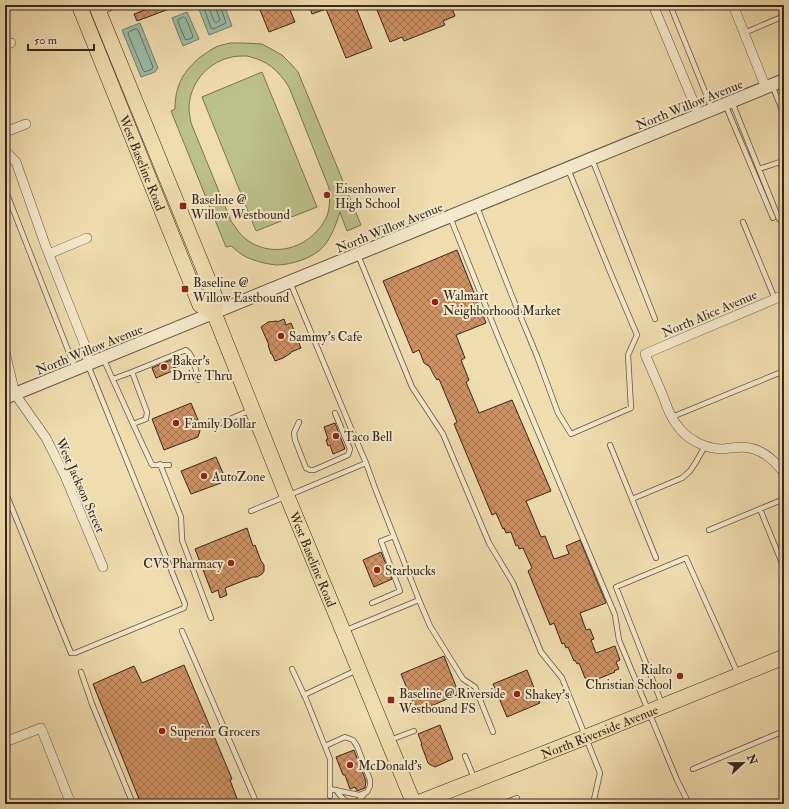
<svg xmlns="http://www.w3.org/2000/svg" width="789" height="809" font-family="'IM FELL Double Pica',serif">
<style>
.grass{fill:#bcc089;stroke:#787354;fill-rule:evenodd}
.water{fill:#9bbda6;stroke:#728170}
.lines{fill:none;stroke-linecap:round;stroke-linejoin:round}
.shore{stroke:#687262;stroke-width:1}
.building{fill:url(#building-cross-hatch);stroke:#35261e}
.service-casing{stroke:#645442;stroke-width:6}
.minor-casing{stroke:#645442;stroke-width:10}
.tertiary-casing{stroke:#645442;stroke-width:14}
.primary-casing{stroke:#35261e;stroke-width:16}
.service{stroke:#f5e9cb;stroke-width:4.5}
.minor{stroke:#f5e9cb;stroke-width:9}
.tertiary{stroke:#f5e9cb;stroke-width:12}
.primary{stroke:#f0ddaf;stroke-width:15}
.poi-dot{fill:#8f2418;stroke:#f5e9cb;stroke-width:1.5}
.labels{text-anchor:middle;stroke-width:4;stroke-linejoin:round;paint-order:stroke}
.street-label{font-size:13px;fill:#35261e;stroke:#f5e9cb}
.poi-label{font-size:13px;fill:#35261e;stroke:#f5e9cb;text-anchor:start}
</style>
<defs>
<pattern id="building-cross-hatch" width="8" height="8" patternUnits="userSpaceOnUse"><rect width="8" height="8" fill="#cd9163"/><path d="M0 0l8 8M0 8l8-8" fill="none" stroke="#a77651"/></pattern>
</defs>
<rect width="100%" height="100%" fill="#f0ddaf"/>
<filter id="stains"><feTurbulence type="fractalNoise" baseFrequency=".005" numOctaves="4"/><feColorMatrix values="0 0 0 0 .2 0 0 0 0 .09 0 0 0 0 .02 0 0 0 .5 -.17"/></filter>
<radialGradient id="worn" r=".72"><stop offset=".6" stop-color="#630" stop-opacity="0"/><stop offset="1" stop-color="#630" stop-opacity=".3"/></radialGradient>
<path class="grass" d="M230,43H243L262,44L282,55L291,64L298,72L361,225L347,231L340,212C336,224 332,236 324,246C314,258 291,265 276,265C266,264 255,261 246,257C240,254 235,249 231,246L226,247L171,111L175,109C175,87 182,73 199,58C205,54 211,49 218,46C222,45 226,44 230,43ZM247,56C268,61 277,69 289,87L329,188C330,197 330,207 327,216C325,221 321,227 317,231C299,251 269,256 247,240C240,235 236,228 231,221L191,123C190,117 189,112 189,107C190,84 206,64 228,58C234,56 241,56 247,56Z
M262,72L317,207L256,231L202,97Z"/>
<path class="water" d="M203,5H224L232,26L209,35L198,7Z
M187,12L199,39L183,46L172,18Z
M140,23L158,68L155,72L141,77L122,30Z"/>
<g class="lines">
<path class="shore" d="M203,5L211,28L213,29L226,23L220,5
M208,5L214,21L216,23L219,21L220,20L216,9L215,5
M184,17L186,19L193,36L192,38L186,40L185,39L178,22V20Z
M136,29L138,30L153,67L152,69L145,72L143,70L128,34L129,32Z"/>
</g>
<path class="building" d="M158,5L177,6L137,21L134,14Z
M258,5H288L295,22L269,32Z
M309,5H355L372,48L346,58L326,9L312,14Z
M381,5H451L455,16L443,21L445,25L404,41L402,37L390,42L377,10L382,8Z
M457,250L486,323L456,335L465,358L461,360L469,380L466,382L479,413L512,400L551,491L526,501L541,537L545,536L554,559L569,554L566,546L580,540L606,603L580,613L586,630L590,629L594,639L591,640L596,653L615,646L620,660L616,662L619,669L614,671L615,672L593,681L592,679L587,681L586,678H585L579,663L577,664L575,660L574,661L568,647L566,648L564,643L562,644L554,623L550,625L528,571L532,568L523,548L519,549L518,545L516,546L511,532L506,533L504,528L503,529L496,513L492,515L454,424L457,422L439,379L437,380L435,377L429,366L427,365L424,363L419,350L413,353L383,281Z
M284,319L286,325L291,323L301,348L291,352V353L283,358L275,361L272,354H271L268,345H269L261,327L268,322L277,321V322Z
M178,357L182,365L173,368L175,370L156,378L152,368Z
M191,403L201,427L198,437L164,450L152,419Z
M335,423L345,449L333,454L330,445L328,446L326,440L328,439L324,427Z
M216,457L226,480L220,482L221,483L191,494L181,471Z
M247,528L253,546L255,545L261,561L264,565V571L262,574L257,577H253L225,588L227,595L220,598L218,590L212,593L195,549Z
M381,552L392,579L374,587L363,560Z
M444,656L459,694L417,712L401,674Z
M184,665L232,779L230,780L239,804H141L93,684L134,666L142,683Z
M527,670L540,703L507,717L493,684Z
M440,725L453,759L435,767L429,764L428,763L421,744H422L418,734Z
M354,750L366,781L365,788L357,791L355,787L350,789L345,775H343L336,757Z"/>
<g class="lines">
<g class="service-casing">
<path id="service" d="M670,5L712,109
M101,12L117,5
M744,33L784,16
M772,85L784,115
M732,102L779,219L784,217
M725,104L773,218
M592,159L655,319
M759,169L780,162L784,172
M5,189L75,368
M477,207L512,296L537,356L558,413L571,434L631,408L628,355L637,335L611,274L568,169
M450,217L499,339L615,615L619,640L677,780L689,804
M743,222L775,299
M358,255L412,387L443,434L489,543L513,583L541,652L562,678L600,773L593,804
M103,358L133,424L146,419L147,412L132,372L113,379
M132,372L186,350C194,356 196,370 198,380
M672,417L784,371
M299,422L294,433L295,440L306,468L310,470H314L348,455L350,449L335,413
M133,424L152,465H169
M216,425L251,410
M610,445L656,558
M366,463L375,488L419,600
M160,464L181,517L182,540L211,618
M5,491L71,653H75L184,608L185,604L88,365
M632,499L682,478L690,471L696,462L705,446
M760,509L784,568
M251,511L366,463L350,426L290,282
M709,530L784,499
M372,603L400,591L381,541L394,536
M346,630L419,600L430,626L463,679L475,687L493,732
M182,631L257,804
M292,669L306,699L330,759V796
M81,672L92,704L133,804
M304,695L357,670
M662,704L616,587L686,558L738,674
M390,740L414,731
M325,746L345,737L353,740L357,746L370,780V786L367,792L359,795L330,789
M465,756L474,778
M693,769L784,731
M336,790C340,796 349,808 358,801C360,799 363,796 365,793
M502,804L517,798"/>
</g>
<g class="minor-casing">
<path id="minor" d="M653,5L699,115
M733,5L766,88
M5,45L11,43
M5,132L26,124
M5,151L16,162L46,247L86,348L88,365
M49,254L87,238
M784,295L645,354C651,368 657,382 663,396C667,407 671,419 680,429C690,441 707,449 723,449C732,448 741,446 750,448C765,451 775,461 784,473
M5,352L15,394L46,438L65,476L103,567
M5,742L41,728L71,804
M781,804L784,803"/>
</g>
<g class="tertiary-casing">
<path id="tertiary" d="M5,398L784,80"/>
</g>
<g class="primary-casing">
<g id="primary">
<path id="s1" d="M79,5L200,305L214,313"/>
<path id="s2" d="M96,5L216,299L214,313L287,496L343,631L414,804"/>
<path id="s3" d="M415,804L586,737L784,657"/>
</g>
</g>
<use href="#service" class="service"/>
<use href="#minor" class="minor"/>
<use href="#tertiary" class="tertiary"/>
<use href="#primary" class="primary"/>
</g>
<g class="poi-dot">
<circle cx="327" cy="195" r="4"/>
<rect x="179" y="202" width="8" height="8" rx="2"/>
<rect x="181" y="285" width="8" height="8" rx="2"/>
<circle cx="435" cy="302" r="4"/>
<circle cx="281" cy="336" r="4"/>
<circle cx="164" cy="367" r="4"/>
<circle cx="176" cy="423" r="4"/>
<circle cx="336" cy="436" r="4"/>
<circle cx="204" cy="476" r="4"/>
<circle cx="231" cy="563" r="4"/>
<circle cx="377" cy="570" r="4"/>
<circle cx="680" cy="676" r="4"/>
<circle cx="517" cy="694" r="4"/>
<rect x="387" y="696" width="8" height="8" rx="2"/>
<circle cx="162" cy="731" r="4"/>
<circle cx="350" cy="765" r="4"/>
</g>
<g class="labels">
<g class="street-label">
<text transform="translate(689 104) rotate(-22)" y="5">North Willow Avenue</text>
<text dy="5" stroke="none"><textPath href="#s1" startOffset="170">West Baseline Road</textPath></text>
<text transform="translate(389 227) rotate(-22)" y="5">North Willow Avenue</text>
<text transform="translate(709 313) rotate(-23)" y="5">North Alice Avenue</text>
<text transform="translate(89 349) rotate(-22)" y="5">North Willow Avenue</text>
<text transform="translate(81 485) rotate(66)" y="5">West Jackson Street</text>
<text dy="5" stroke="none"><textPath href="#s2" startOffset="597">West Baseline Road</textPath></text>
<text dy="5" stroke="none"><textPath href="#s3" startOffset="198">North Riverside Avenue</textPath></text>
</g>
<g class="poi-label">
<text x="335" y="193">Eisenhower<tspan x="335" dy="15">High School</tspan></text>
<text x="191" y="204">Baseline @<tspan x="191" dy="15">Willow Westbound</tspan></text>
<text x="193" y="287">Baseline @<tspan x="193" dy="15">Willow Eastbound</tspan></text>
<text x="443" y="300">Walmart<tspan x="443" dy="15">Neighborhood Market</tspan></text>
<text x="289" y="341">Sammy's Cafe</text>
<text x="172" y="365">Baker's<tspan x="172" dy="15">Drive Thru</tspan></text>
<text x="184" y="428">Family Dollar</text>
<text x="344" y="441">Taco Bell</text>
<text x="212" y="481">AutoZone</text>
<text x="223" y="568" text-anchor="end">CVS Pharmacy</text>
<text x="385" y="575">Starbucks</text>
<text x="672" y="674" text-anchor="end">Rialto<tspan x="672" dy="15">Christian School</tspan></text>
<text x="399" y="698">Baseline @ Riverside<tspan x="399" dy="15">Westbound FS</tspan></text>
<text x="525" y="699">Shakey's</text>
<text x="170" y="736">Superior Grocers</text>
<text x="358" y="770">McDonald's</text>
</g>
</g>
<rect width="789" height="809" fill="none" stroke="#f0ddaf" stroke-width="20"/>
<rect x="6" y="6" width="777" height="797" fill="none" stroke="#35261e" stroke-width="2"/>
<rect x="10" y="10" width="769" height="789" fill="none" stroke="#35261e"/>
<g transform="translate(743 763) rotate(68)" stroke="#f5e9cb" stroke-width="3" paint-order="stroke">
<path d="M0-3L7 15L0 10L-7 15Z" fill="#35261e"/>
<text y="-6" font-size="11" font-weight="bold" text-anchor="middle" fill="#35261e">N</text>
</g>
<path d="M28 44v6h66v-6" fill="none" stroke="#35261e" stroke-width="2"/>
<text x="34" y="44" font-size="12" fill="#35261e" stroke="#f5e9cb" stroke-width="3" paint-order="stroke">50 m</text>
<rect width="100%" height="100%" filter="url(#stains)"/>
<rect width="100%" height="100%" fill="url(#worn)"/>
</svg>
